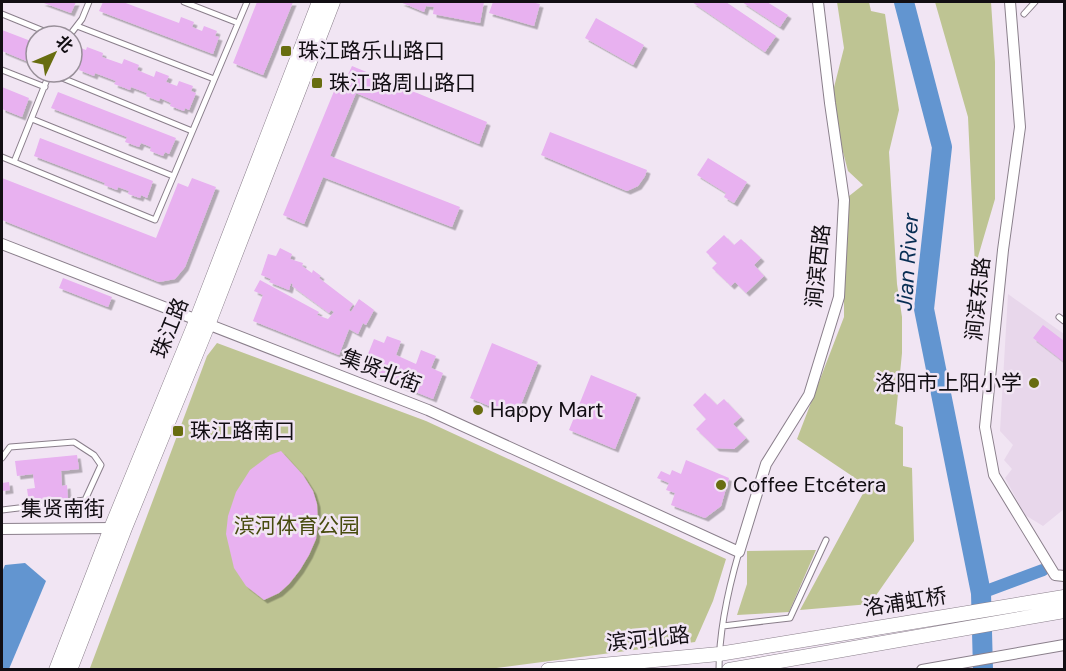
<svg xmlns="http://www.w3.org/2000/svg" width="1066" height="671" font-family="'DM Sans','Noto Sans SC',sans-serif">
<style>
.built{fill:#e8d7eb}
.green{fill:#bec493}
.water{fill:#6295d0}
.lines{fill:none;stroke-linecap:round;stroke-linejoin:round}
.canal{stroke:#6295d0;stroke-width:12}
.river{stroke:#6295d0;stroke-width:20}
.building{fill:#e8b1f0;filter:url(#shadow)}
.lane-casing{stroke:#8a7f8b;stroke-width:7}
.street-casing{stroke:#8a7f8b;stroke-width:12}
.secondary-casing{stroke:#8a7f8b;stroke-width:15}
.lane{stroke:#fff;stroke-width:5}
.street{stroke:#fff;stroke-width:10}
.secondary{stroke:#fff;stroke-width:14}
.poi-dot{fill:#686d10;stroke:#f1e5f3;stroke-width:2}
.labels{text-anchor:middle;stroke-width:5;stroke-linejoin:round;paint-order:stroke}
.poi-label{font-size:21px;fill:#120e13;stroke:#f1e5f3;text-anchor:start}
.street-label{font-size:21px;fill:#120e13;stroke:#f1e5f3}
.park-label{font-size:21px;fill:#474b0e;stroke:#f1e5f3}
.water-label{font-size:22px;font-style:italic;fill:#072d53;stroke:#f1e5f3}
</style>
<defs>
<filter id="shadow"><feDropShadow dx="3.5" dy="3.5" stdDeviation="0" flood-color="#0004"/></filter>
</defs>
<rect width="100%" height="100%" fill="#f1e5f3"/>
<path class="built" d="M1008,294L1064,334V509L1043,526L1025,515L1005,478L1012,469L1004,460L1013,445L1000,431Z"/>
<path class="green" d="M837,2H869L871,11L885,14L899,110L889,152L897,284L902,317V353L895,424L903,427V466L912,468L914,541L870,604L800,610L867,486L797,439L844,317V200L863,185L848,171L830,103L844,48Z
M935,2H991L995,62V199L975,267L968,117Z
M217,343L426,421L726,559L713,601L695,642L481,670H91L90,668L207,356Z
M816,550L789,612L737,615L747,584V551Z"/>
<path class="water" d="M25,563L46,581L9,669H2V572L5,565Z"/>
<g class="lines">
<path class="canal" d="M981,593L1043,570"/>
<path class="river" d="M904,2L942,147L924,309L981,593L983,670"/>
</g>
<path class="building" d="M41,2H76L71,13Z
M103,2H123L179,23L181,17L194,22L192,27L202,31L204,26L217,31L215,36L219,37L213,54L99,11Z
M257,2H293L263,75L233,63Z
M400,2H484L480,23L433,14L434,7L426,6L424,12Z
M493,2H531L540,4L534,26L489,13Z
M692,2H726L776,36L765,52Z
M742,2H767L788,15L780,27Z
M596,18L644,45L633,65L585,38Z
M2,30L36,43V65L2,51Z
M75,46L86,50L87,47L103,53L102,57L122,64L124,59L139,65L137,70L154,77L156,71L169,76L166,82L177,86L179,81L193,86L191,91L196,93L189,110L185,108L184,111L170,106L171,103L160,98L159,101L146,96L147,93L131,87L130,90L114,84L116,81L95,73L94,76L79,70L80,67L72,64V54Z
M352,66L487,122L479,144L356,93L330,156L460,207L452,227L323,177L304,224L283,215L339,79L345,81Z
M2,87L29,98L22,117L2,109Z
M58,92L176,138L169,154L165,152L163,156L150,151L151,147L141,143L139,147L125,142L127,137L51,108Z
M550,132L647,170L645,176L638,186L627,191L541,155Z
M40,138L153,181L147,198L141,195L140,198L128,194L129,191L118,187L117,190L104,185L105,183L34,156Z
M708,158L747,182L734,203L724,197L726,193L697,175Z
M2,178L156,238L178,183L188,187L192,178L216,187L185,267L175,279L159,282L2,220Z
M724,235L734,245L741,239L761,258L754,265L764,276L746,293L735,282L731,286L712,268L717,263L706,252Z
M280,248L292,254L290,259L303,263L302,266L312,273L313,270L321,276L319,278L353,304L349,310L351,312L359,299L374,310L366,325L363,323L358,334L349,329L339,355L253,321L263,295L254,291L260,280L319,312L317,315L328,319L334,312L331,310L329,313L292,286L293,285L291,283L289,290L269,282L271,279L261,275L268,254L276,256Z
M63,278L112,297L108,307L59,288Z
M1043,325L1064,341V362L1033,338Z
M387,336L401,341L396,355L416,364L421,350L436,356L431,368L443,373L433,399L371,374L377,358L368,354L374,339L384,343Z
M492,343L538,362L516,417L470,398Z
M591,375L637,394L615,449L569,430Z
M705,393L717,405L724,399L741,417L733,424L746,438L734,449L716,448L696,429L706,419L693,405Z
M281,451L303,475L313,491L317,504L318,523L316,539L309,555L300,570L289,584L279,593L264,600L246,586L234,568L226,534L228,516L236,492L250,470L270,455Z
M77,455L79,469L61,471L62,486L67,485L68,499L29,503L27,489L35,488L33,474L17,476L15,461Z
M686,460L729,478L721,506L705,518L671,505L675,493L666,490L669,483L657,478L661,471L670,475L672,470L681,474Z
M9,482L10,490L2,491V483Z"/>
<g class="lines">
<g class="lane-casing">
<path id="lane" d="M184,2L238,23
M2,14L56,36
M1024,14L1035,2
M77,26L214,79
M69,36L82,19L89,2
M2,70L45,87
M50,73L192,131
M32,119L173,176
M2,157L155,220L247,2
M14,162L50,72
M1059,317L1064,321
M2,458L10,447L74,442L94,455L101,465L85,500L2,510
M723,626L790,618L826,540
M719,670C719,630 728,590 739,552"/>
</g>
<g class="street-casing">
<path id="street" d="M1010,2L1020,127L1003,250L985,427L994,475L1055,575L1064,576
M2,244L428,410L739,552L766,464L809,395L839,297L844,200L830,103L818,2
M2,529L115,528
M922,670L1064,645"/>
</g>
<g class="secondary-casing">
<path id="secondary" d="M56,670L111,528L196,321L319,2
M70,670L125,528L208,325L333,2
M548,670L719,654L1064,597
M729,670L1064,611"/>
</g>
<use href="#lane" class="lane"/>
<use href="#street" class="street"/>
<use href="#secondary" class="secondary"/>
</g>
<g class="poi-dot">
<rect x="280" y="45" width="12" height="12" rx="3"/>
<rect x="311" y="77" width="12" height="12" rx="3"/>
<circle cx="1034" cy="383" r="6"/>
<circle cx="478" cy="410" r="6"/>
<rect x="172" y="425" width="12" height="12" rx="3"/>
<circle cx="721" cy="485" r="6"/>
</g>
<g class="labels">
<g class="poi-label">
<text x="298" y="58">珠江路乐山路口</text>
<text x="329" y="90">珠江路周山路口</text>
<text x="1022" y="390" text-anchor="end">洛阳市上阳小学</text>
<text x="490" y="417">Happy Mart</text>
<text x="190" y="438">珠江路南口</text>
<text x="733" y="492">Coffee Etcétera</text>
</g>
<g class="street-label">
<text transform="translate(818 266) rotate(-84)" y="7">涧滨西路</text>
<text transform="translate(978 299) rotate(-84)" y="7">涧滨东路</text>
<text transform="translate(170 328) rotate(-68)" y="7">珠江路</text>
<text transform="translate(381 371) rotate(21)" y="7">集贤北街</text>
<text x="63" y="516">集贤南街</text>
<text transform="translate(905 602) rotate(-9)" y="7">洛浦虹桥</text>
<text transform="translate(648 639) rotate(-6)" y="7">滨河北路</text>
</g>
<g class="park-label">
<text x="297" y="533">滨河体育公园</text>
</g>
<g class="water-label">
<text transform="translate(907 262) rotate(-86)" y="8">Jian River</text>
</g>
</g>
<rect width="1066" height="671" fill="none" stroke="#120e13" stroke-width="6"/>
<g transform="translate(54 54) rotate(46)"><circle r="28" fill="#f1e5f3" stroke="#988f99" stroke-width="1.5"/>
<path d="M0-4.5L10 22L0 15L-10 22Z" fill="#686d10"/>
<text y="-9" font-size="16" font-weight="bold" text-anchor="middle" fill="#120e13">北</text>
</g>
</svg>
